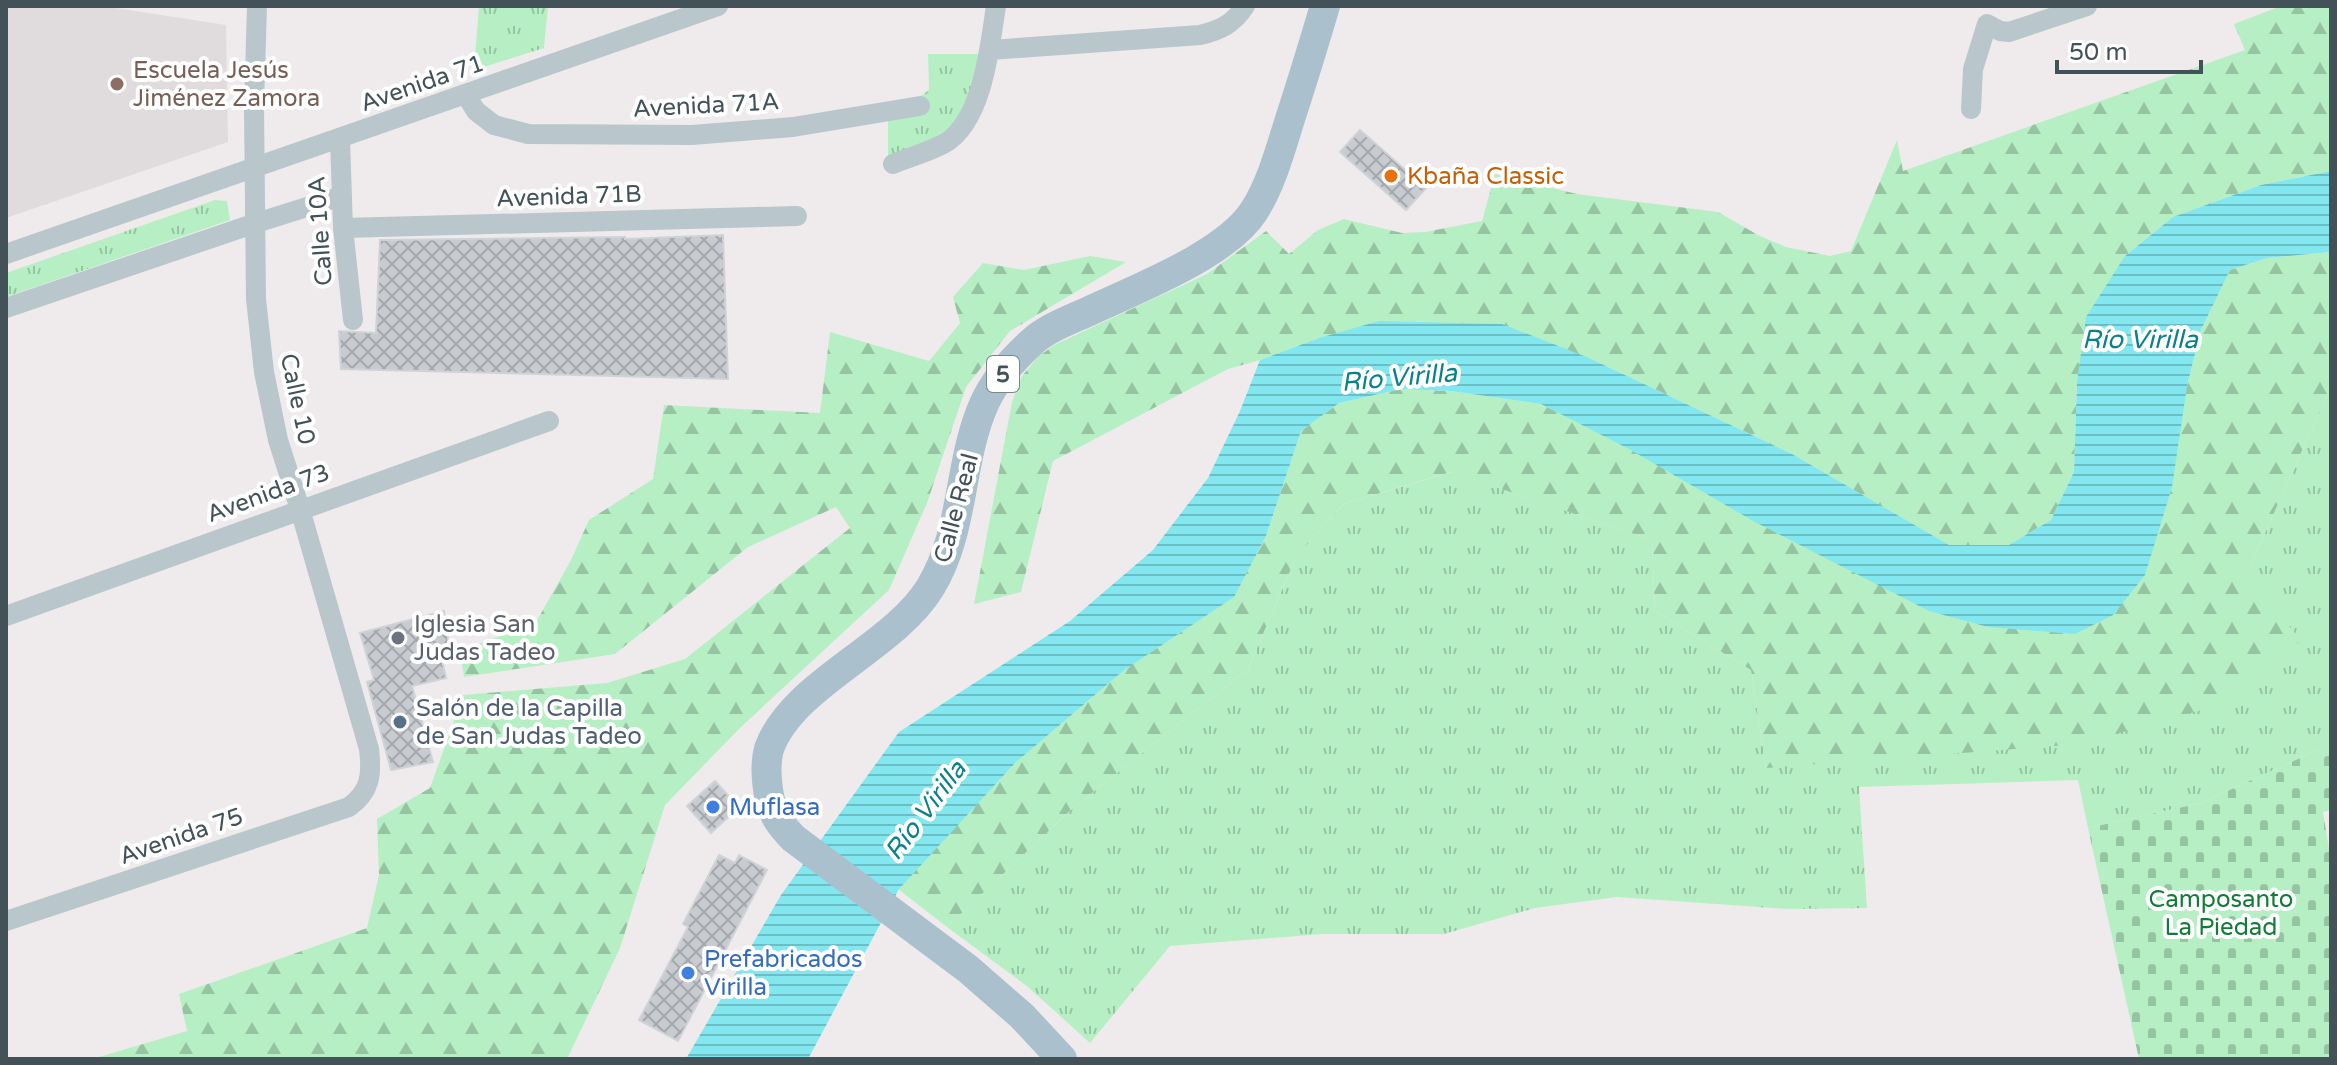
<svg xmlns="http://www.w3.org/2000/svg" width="2337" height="1065" font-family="'Varela Round',sans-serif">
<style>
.education{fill:#e0dcde}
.grass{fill:url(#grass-tufts)}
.forest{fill:url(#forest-firs)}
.cemetery{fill:url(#cemetery-stones)}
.water{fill:url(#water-rules)}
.building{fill:url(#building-cross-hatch);stroke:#cfd3d8;stroke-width:2}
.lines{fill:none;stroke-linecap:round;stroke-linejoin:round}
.minor{stroke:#b9c6cc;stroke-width:20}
.primary{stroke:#aac0cc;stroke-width:30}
.education-dot{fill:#8d6e63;stroke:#fff;stroke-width:3}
.food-dot{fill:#e8710a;stroke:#fff;stroke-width:3}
.worship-dot{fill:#6b7280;stroke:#fff;stroke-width:3}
.service-dot{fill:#5c6f8a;stroke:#fff;stroke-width:3}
.shop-dot{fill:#3f7fe0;stroke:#fff;stroke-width:3}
.labels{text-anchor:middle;stroke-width:8;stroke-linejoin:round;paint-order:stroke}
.shield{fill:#fff;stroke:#7b868b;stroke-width:2}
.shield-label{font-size:22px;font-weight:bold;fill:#435259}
.education-label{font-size:24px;fill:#785e54;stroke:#fff;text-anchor:start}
.street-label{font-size:24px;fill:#435259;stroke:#fff}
.food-label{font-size:24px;fill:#c56008;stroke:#fff;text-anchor:start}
.worship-label{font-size:24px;fill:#5b616d;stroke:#fff;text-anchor:start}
.service-label{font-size:24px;fill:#4e5e75;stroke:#fff;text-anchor:start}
.shop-label{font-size:24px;fill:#366cbe;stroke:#fff;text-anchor:start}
.park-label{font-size:24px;fill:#137b38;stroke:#fff}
.water-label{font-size:26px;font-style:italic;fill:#0a828a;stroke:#fff}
</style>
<defs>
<pattern id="grass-tufts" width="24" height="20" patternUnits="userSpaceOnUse" patternTransform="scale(2)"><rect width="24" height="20" fill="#b7efc4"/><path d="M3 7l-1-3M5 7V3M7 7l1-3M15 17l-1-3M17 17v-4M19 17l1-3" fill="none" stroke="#96c4a2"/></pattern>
<pattern id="forest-firs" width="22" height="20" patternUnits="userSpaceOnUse" patternTransform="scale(2)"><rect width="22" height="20" fill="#b7efc4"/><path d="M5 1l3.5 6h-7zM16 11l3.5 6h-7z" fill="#96c4a2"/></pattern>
<pattern id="cemetery-stones" width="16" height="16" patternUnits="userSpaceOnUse" patternTransform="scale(2)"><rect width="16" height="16" fill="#b7efc4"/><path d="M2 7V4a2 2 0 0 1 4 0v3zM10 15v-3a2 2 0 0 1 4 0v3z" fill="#96c4a2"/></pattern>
<pattern id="water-rules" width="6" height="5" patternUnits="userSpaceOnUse" patternTransform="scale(2)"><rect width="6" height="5" fill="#82e7ee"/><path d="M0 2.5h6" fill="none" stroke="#6cbec4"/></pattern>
<pattern id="building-cross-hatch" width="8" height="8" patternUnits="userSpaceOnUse" patternTransform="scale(2)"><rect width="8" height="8" fill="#c8ccd1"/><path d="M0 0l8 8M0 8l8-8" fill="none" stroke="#a4a8ad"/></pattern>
</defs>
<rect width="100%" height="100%" fill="#efebec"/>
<path class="education" d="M6,6H103L226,25L228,142L6,218Z"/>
<path class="grass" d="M479,6H548L544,48L474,70Z
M928,54H980C977,69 974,85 969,99C956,133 920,146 888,159V120L929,90Z
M215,200L227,201L230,220L6,297V273Z
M2331,386V744L2201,803L2088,828L2078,780L1859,787L1867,908L1787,909L1617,897L1535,908L1444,934H1323L1170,946L1090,1043L1028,987L947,927L1072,809L1248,669L1296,557L1343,504L1452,472L1652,540L1655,611L1751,670L1766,768L2247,573Z"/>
<path class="forest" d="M2281,6H2331V171L2261,185L2173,217L2125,256L2077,382L2074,472L2051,520L2009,545L1949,546L1792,454L1589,358L1319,338L1260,360L1228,369L1053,461L1021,592L974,604L1012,402L1022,376L1038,357L1054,345L1207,274L1266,231L1289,254L1318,230L1344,219L1402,233L1425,232L1482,221L1495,174L1577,194L1718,212L1758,235L1786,247L1830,256L1851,251L1897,140L1903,171L2245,50L2234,24Z
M2331,252V386L2247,573L2301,641L2202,710L2080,744L1766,768L1751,670L1655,611L1652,540L1451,472L1343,504L1296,557L1248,669L1072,809L947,927L898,889L1015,763L1123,671L1234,596L1266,536L1301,431L1339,403L1401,389L1451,391L1541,404L1988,627L2187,386L2201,330L2230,270L2267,258Z
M1090,256L1126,262L1010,331L966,387L927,503L889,590L740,728L665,805L620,948L567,1059H92L187,1031L179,994L367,928L379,875L377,819L430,788L463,695L607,683L685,659L850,528L836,507L748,547L615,654L464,677L460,650L535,624L571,560L589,520L653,479L664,405L820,413L830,332L929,361L960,323L953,297L983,263L1024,270Z"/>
<path class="cemetery" d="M2331,744V810L2323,812L2331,861V1059H2139L2088,828L2201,803Z"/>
<path class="water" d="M2331,171V252L2267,258L2230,270L2201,330L2187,386L2172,487L2145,575L2113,615L2075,634L1988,627L1929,611L1755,522L1629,449L1541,404L1451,391L1401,389L1339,403L1301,431L1266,536L1234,597L1123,671L1015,763L899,889L808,1059H686L781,895L899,732L1070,621L1153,550L1208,478L1240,411L1260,360L1319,338L1379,321L1502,324L1589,358L1792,454L1949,545H2009L2051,520L2074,472L2077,382L2086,317L2125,256L2173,217L2261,185Z"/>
<path class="building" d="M1360,130L1426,188L1406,210L1340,152Z
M723,235L728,379L341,369L339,331L376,333L380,240L625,237V239Z
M444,611L451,659L442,660L446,678L412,686L433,762L391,770L367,682L374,680L360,633Z
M715,781L739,807L711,833L687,806Z
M719,855L735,863L739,855L767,870L678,1041L639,1020L688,927L683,924Z"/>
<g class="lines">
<path class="minor" d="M990,50L1200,35C1221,30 1233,24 1245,6
M466,95L476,111L494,125L528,134L692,135L793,127L920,106
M1971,109L1973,69L1987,24L2000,31L2009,32L2087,6
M340,139L343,228L353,320
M893,164C910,157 929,152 945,143C983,121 990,45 996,6
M343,228L797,216
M6,254L718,6
M6,308L256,223L342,196
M6,616L549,421
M6,921L349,807C371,791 372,774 369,749L300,509L278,440L264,372L256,299L254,107L257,6"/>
<path class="primary" d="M1062,1059L1022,1016L968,969L793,838C787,831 778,823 775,814C767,798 764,766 769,749C791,685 893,648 930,588C965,531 958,463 984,404C995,380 1013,359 1032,342C1046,329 1067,321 1085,313C1133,290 1225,256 1254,211C1272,183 1281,147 1291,116C1303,79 1314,43 1325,6"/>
</g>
<circle class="education-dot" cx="117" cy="84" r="8"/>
<circle class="food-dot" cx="1391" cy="176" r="8"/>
<circle class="worship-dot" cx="398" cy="638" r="8"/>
<circle class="service-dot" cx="400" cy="722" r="8"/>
<g class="shop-dot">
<circle cx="713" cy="807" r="8"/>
<circle cx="688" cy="973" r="8"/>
</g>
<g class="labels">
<rect class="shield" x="987" y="356" width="32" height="36" rx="6"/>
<g class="shield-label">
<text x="1003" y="382">5</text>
</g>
<g class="education-label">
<text x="133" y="78">Escuela Jesús<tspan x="133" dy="28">Jiménez Zamora</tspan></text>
</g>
<g class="street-label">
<text transform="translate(422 83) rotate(-19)" y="8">Avenida 71</text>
<text transform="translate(706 105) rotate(-3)" y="8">Avenida 71A</text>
<text transform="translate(569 196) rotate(-2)" y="8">Avenida 71B</text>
<text transform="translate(320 231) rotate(-94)" y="8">Calle 10A</text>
<text transform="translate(298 399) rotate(78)" y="8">Calle 10</text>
<text transform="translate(268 493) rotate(-20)" y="8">Avenida 73</text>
<text transform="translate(956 508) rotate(-75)" y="8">Calle Real</text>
<text transform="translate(181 836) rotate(-19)" y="8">Avenida 75</text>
</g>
<g class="food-label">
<text x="1407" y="184">Kbaña Classic</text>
</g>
<g class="worship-label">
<text x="414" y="632">Iglesia San<tspan x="414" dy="28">Judas Tadeo</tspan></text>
</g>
<g class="service-label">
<text x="416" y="716">Salón de la Capilla<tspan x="416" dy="28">de San Judas Tadeo</tspan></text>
</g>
<g class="shop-label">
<text x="729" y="815">Muflasa</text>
<text x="704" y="967">Prefabricados<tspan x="704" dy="28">Virilla</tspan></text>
</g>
<g class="park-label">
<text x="2221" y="907">Camposanto<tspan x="2221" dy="28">La Piedad</tspan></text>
</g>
<g class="water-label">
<text x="2140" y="348">Río Virilla</text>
<text transform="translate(1399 377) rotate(-5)" y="9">Río Virilla</text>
<text transform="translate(925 810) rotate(-53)" y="9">Río Virilla</text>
</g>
</g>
<rect width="2337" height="1065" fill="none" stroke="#435259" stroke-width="16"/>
<path d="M2057 60v12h144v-12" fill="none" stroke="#435259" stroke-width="4"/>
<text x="2069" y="60" font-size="24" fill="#435259" stroke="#ffffff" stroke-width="6" paint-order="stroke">50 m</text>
</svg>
